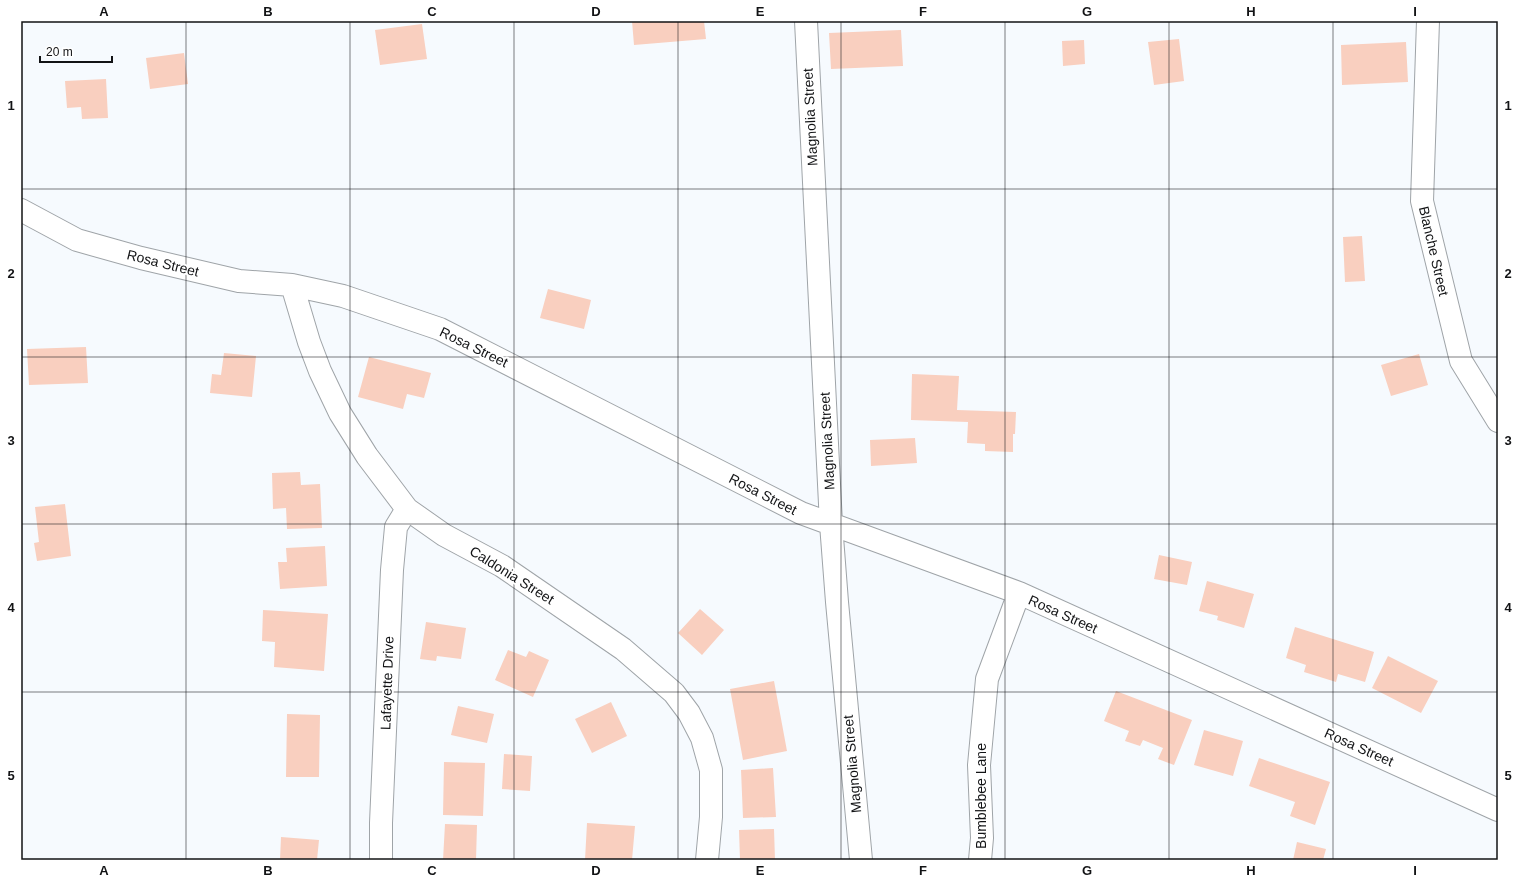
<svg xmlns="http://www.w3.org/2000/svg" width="1519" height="881" font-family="Helvetica,sans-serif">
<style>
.building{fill:#f9cfbf}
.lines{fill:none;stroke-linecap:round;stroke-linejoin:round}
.street-casing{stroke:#9fa4a8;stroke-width:24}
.street{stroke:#fff;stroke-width:22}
.grid{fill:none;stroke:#121315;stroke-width:1;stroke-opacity:0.55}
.labels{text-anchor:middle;stroke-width:4;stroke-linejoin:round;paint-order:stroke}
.street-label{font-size:14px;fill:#121315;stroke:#fff}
.neatline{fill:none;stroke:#121315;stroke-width:1.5}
.grid-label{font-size:13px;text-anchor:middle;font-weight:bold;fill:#121315}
</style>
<rect width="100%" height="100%" fill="#f6fafe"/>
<path class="building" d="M632,21H704L706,39L634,45Z
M422,24L427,59L380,65L375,30Z
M901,30L903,66L831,69L829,33Z
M1179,39L1184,81L1154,85L1148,42Z
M1084,40L1085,64L1063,66L1062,41Z
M1406,42L1408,82L1342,85L1341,45Z
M184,53L188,84L150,89L146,58Z
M106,79L108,118L82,119L81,107L67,108L65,81Z
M1362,236L1365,281L1345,282L1343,237Z
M548,289L591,300L584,329L540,318Z
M86,347L88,383L29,385L27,349Z
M224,353L256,356L252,397L210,393L212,374L221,375Z
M1419,354L1428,385L1391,396L1381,365Z
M369,357L431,373L424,398L407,394L403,409L358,397Z
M912,374L959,376L957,410L1016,412L1015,434H1013V452L985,451V444L967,443L968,422L911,420Z
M915,438L917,463L871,466L870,440Z
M300,472L301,485L320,484L322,528L287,529L286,508L273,509L272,473Z
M65,504L71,556L37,561L34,543L39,542L35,507Z
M325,546L327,586L280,589L278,562H287L286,548Z
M1159,555L1192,562L1187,585L1154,579Z
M1207,581L1254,594L1244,628L1217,620L1218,616L1199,611Z
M700,609L724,630L702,655L678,633Z
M263,610L328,614L324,671L274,667L275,642L262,641Z
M426,622L466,628L461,659L437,656L436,661L420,659Z
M1295,627L1374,652L1365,682L1338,674L1336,682L1304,672L1306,665L1286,658Z
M508,650L526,657L529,651L549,660L533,697L495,680Z
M1388,656L1438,681L1421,713L1372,688Z
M774,681L787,751L743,760L730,689Z
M1116,691L1192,720L1174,765L1158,759L1163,748L1143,740L1140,746L1125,741L1129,731L1104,721Z
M611,702L627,736L592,753L575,719Z
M458,706L494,714L487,743L451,735Z
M287,714L320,715L319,777H286Z
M1204,730L1243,741L1233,776L1194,765Z
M504,754L532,756L530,791L502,789Z
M1259,758L1330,782L1315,825L1290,816L1295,802L1249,786Z
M444,762L485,763L483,816L443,815Z
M773,768L776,817L743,818L741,770Z
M587,823L635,826L632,860H585Z
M445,824L477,825L476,860H443Z
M774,829L775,860H740L739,830Z
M281,837L319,840L317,860H280Z
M1297,842L1326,849L1323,860H1293Z"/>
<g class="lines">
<g class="street-casing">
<path id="street" d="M806,21L831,524L837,602L861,860
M1428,21L1422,201L1461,361L1498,421
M21,210L77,240L141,258L239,281L292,285L343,296L440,329L801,513L1019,593L1498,810
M292,285L309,342L320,371L340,413L367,456L407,509L444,535L502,566L623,649L674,693L689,713L702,738L711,770V817L707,860
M381,860V823L392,570L396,527L407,509
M980,860L982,838L979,765L987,679L1019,593"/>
</g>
<use href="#street" class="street"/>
</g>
<path class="grid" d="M186,21V860M350,21V860M514,21V860M678,21V860M841,21V860M1005,21V860M1169,21V860M1333,21V860M21,189H1498M21,357H1498M21,524H1498M21,692H1498"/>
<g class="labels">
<g class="street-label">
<text transform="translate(810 117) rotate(-93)" y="5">Magnolia Street</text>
<text transform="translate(1434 251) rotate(77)" y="5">Blanche Street</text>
<text transform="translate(163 263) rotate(14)" y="5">Rosa Street</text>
<text transform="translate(474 347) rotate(26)" y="5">Rosa Street</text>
<text transform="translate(827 441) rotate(-93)" y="5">Magnolia Street</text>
<text transform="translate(763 494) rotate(27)" y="5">Rosa Street</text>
<text transform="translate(512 575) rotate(32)" y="5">Caldonia Street</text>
<text transform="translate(1063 614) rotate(24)" y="5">Rosa Street</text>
<text transform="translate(387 683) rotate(-88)" y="5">Lafayette Drive</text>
<text transform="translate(1359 747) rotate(24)" y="5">Rosa Street</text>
<text transform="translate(852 764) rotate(-95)" y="5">Magnolia Street</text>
<text transform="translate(981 796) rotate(-90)" y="5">Bumblebee Lane</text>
</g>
</g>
<rect width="1519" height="881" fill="none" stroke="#ffffff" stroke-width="44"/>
<path d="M40 56v6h72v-6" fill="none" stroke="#121315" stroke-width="2"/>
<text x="46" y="56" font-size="12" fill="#121315" stroke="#ffffff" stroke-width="3" paint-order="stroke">20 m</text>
<rect x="22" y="22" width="1475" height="837" class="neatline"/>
<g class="grid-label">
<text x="104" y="16">A</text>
<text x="268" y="16">B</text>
<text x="432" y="16">C</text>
<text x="596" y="16">D</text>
<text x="760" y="16">E</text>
<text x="923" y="16">F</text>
<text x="1087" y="16">G</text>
<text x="1251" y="16">H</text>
<text x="1415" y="16">I</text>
<text x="11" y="110">1</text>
<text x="1508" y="110">1</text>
<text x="11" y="278">2</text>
<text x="1508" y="278">2</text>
<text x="11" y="445">3</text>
<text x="1508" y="445">3</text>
<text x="11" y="612">4</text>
<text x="1508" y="612">4</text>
<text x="11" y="780">5</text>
<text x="1508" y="780">5</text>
<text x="104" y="875">A</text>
<text x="268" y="875">B</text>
<text x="432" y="875">C</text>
<text x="596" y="875">D</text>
<text x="760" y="875">E</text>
<text x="923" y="875">F</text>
<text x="1087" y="875">G</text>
<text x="1251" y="875">H</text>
<text x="1415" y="875">I</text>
</g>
</svg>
